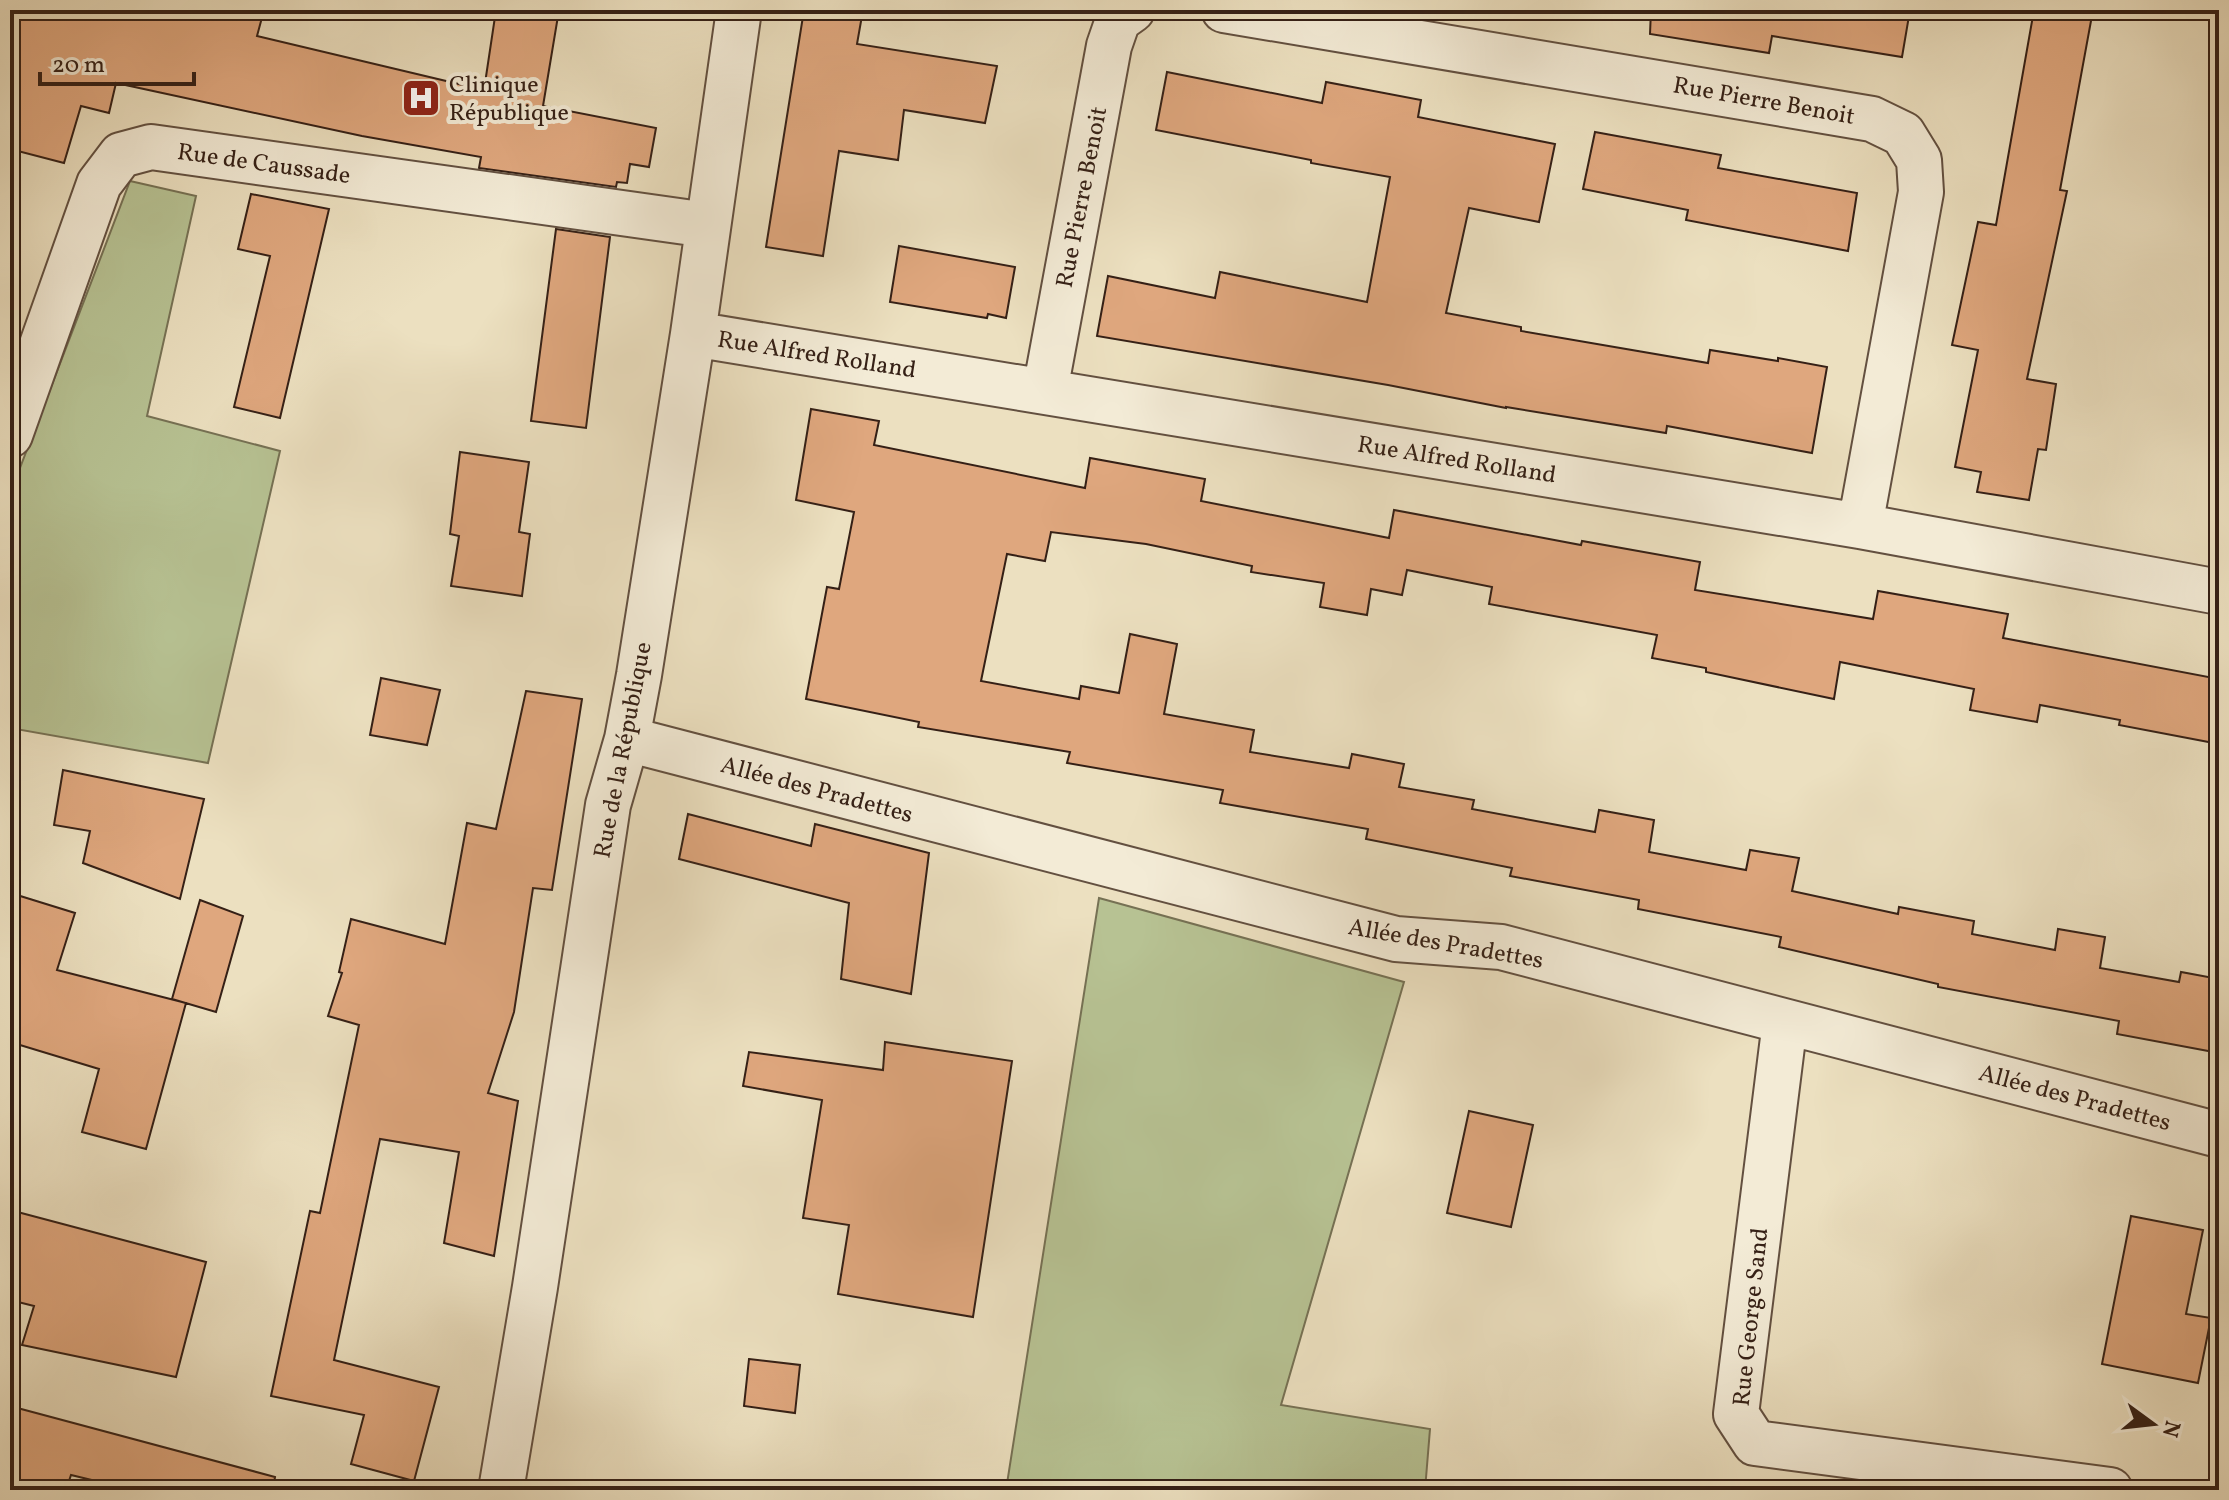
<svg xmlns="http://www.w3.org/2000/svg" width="2229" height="1500" font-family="Vollkorn,serif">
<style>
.green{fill:#b7c293;stroke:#767154;stroke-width:2}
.building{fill:#dfa77e;stroke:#352016;stroke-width:2}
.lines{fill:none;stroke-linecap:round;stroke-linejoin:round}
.minor-casing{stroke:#635040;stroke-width:48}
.minor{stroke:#f3ebd6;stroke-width:44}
.labels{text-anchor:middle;stroke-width:8;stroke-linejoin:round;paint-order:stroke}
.poi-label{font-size:24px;fill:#352016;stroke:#f3ebd6;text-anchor:start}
.street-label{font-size:24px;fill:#352016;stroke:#f3ebd6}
</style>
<rect width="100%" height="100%" fill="#ece0c0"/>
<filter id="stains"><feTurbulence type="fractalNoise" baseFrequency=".0025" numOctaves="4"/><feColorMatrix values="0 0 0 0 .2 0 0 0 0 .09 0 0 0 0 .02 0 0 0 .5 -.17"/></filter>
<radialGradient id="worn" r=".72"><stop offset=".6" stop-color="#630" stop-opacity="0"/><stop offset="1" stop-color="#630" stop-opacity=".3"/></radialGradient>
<path class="green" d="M130,181L196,196L147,416L280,451L208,763L10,728V494Z
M1099,898L1404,982L1281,1405L1430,1429L1425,1490H1006Z"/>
<path class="building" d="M10,10H264L257,36L484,90L496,10H559L543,106L656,128L649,167L630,164L627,183L617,182L616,187L479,168L481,157L362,136L116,83L109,113L81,106L64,163L10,149Z
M804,10H863L857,44L997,66L985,123L904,110L898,160L839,151L823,256L766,247Z
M1651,10H1910L1902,57L1772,36L1769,53L1650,34Z
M2034,10H2093L2060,190L2067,191L2027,379L2056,384L2046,450L2038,449L2029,500L1977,492L1981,472L1955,467L1978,350L1952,345L1978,222L1996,225Z
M1167,72L1322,103L1326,82L1421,100L1418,117L1555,144L1539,222L1469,208L1446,313L1521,327V331L1708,363L1710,350L1778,361V358L1827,367L1812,453L1667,426L1666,433L1506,407V408L1388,385L1097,336L1108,276L1215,298L1220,272L1367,302L1390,177L1311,163V160L1156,130Z
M1595,132L1721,155L1718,168L1857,193L1848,251L1686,220L1688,210L1583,189Z
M251,194L329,209L280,418L234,407L270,256L238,249Z
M556,229L610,237L586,428L531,421Z
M899,246L1015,267L1006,318L988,314L987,318L890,302Z
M811,409L879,421L874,445L1085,488L1090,458L1205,479L1201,501L1389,538L1394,510L1581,545L1582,541L1700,562L1695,590L1873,619L1878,591L2008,614L2003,638L2219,679V744L2119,725L2120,720L2040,705L2037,722L1970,710L1974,689L1840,662L1834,699L1706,672V668L1652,658L1657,635L1489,604L1492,587L1407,570L1402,595L1371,589L1367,615L1320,607L1324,583L1251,572L1252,566L1146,544L1051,532L1045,561L1007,554L981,681L1079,699L1081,686L1119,693L1130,634L1177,644L1164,714L1254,730L1250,752L1349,768L1352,754L1404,764L1399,787L1474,800L1472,809L1595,832L1599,810L1654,820L1649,852L1746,870L1750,850L1799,858L1792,891L1898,914L1899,907L1974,921L1972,934L2055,950L2058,929L2105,937L2100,968L2179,982L2181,972L2219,979V1053L2117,1034L2119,1021L1938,987V984L1779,947L1781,937L1638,909L1639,900L1510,876L1512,868L1366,839L1368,829L1220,803L1223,790L1067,763L1070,752L918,727L919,722L806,699L827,587L839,589L854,512L796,500Z
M460,452L529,462L519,532L530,534L522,596L451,586L459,536L450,534Z
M381,678L440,690L427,745L370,735Z
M526,691L582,699L552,890L533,888L514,1012L488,1093L518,1101L494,1256L444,1243L459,1152L380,1139L334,1360L439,1387L414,1481L351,1464L364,1415L271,1396L310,1211L320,1213L359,1025L328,1016L342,973L339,972L351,919L445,944L467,823L496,829Z
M63,770L204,799L180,899L83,863L90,831L54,825Z
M688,814L811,846L815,824L929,853L911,994L841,979L849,903L679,859Z
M17,895L75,913L57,970L186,1003L146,1149L82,1132L99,1069L10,1042V918Z
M200,900L243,916L216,1012L172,999Z
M885,1042L1012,1061L973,1317L838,1294L849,1225L803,1218L822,1100L743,1086L749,1052L883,1070Z
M1469,1111L1533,1125L1511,1227L1447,1213Z
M10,1210L206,1262L176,1377L22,1345L34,1306L10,1300Z
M2131,1216L2203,1230L2186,1314L2211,1318L2198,1383L2102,1364Z
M749,1359L800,1365L795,1413L744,1406Z
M10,1406L275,1477L273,1490H133L71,1475L66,1490H10Z"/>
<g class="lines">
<g class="minor-casing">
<path id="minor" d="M1224,10L1872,119L1903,134L1919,160L1921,192L1860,526
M693,334L1860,526L2219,592
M1045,391L1109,46L1118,20L1132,10
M10,435L99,184L121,155L151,147L707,225
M627,739L1396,939L1501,947L2219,1135
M1785,1022L1736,1414L1755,1443L2110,1490
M501,1490L535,1287L608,805L627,739L639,675L693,334L739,10"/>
</g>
<use href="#minor" class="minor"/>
</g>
<defs>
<g id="hospital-square" transform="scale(2)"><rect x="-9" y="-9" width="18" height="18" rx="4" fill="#8f2418" stroke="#f3ebd6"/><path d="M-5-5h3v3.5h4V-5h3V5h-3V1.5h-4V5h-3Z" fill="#fff"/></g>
</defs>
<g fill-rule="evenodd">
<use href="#hospital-square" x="421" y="98"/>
</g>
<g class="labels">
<g class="poi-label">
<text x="449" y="92">Clinique<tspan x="449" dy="28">République</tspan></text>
</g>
<g class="street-label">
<text transform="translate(1764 100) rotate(10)" y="8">Rue Pierre Benoit</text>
<text transform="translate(264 163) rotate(8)" y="8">Rue de Caussade</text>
<text transform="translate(1081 197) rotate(-79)" y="8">Rue Pierre Benoit</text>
<text transform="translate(817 354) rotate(9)" y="8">Rue Alfred Rolland</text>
<text transform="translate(1457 459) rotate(9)" y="8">Rue Alfred Rolland</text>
<text transform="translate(622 750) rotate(-79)" y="8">Rue de la République</text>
<text transform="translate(817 789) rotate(15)" y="8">Allée des Pradettes</text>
<text transform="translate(1446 943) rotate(10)" y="8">Allée des Pradettes</text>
<text transform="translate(2075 1097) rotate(15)" y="8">Allée des Pradettes</text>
<text transform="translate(1750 1317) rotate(-84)" y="8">Rue George Sand</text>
</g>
</g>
<rect width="2229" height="1500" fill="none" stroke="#ece0c0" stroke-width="40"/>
<rect x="12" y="12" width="2205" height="1476" fill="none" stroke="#352016" stroke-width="4"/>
<rect x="20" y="20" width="2189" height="1460" fill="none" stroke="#352016" stroke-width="2"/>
<g transform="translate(2153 1424) rotate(105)" stroke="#f3ebd6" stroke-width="6" paint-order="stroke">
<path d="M0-6L14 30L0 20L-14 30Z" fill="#352016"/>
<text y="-12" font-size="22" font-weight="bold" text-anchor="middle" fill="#352016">N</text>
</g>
<path d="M40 72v12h154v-12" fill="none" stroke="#352016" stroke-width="4"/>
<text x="52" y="72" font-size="24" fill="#352016" stroke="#f3ebd6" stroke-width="6" paint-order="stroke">20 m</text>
<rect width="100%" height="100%" filter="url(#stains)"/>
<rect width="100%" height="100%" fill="url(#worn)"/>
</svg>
